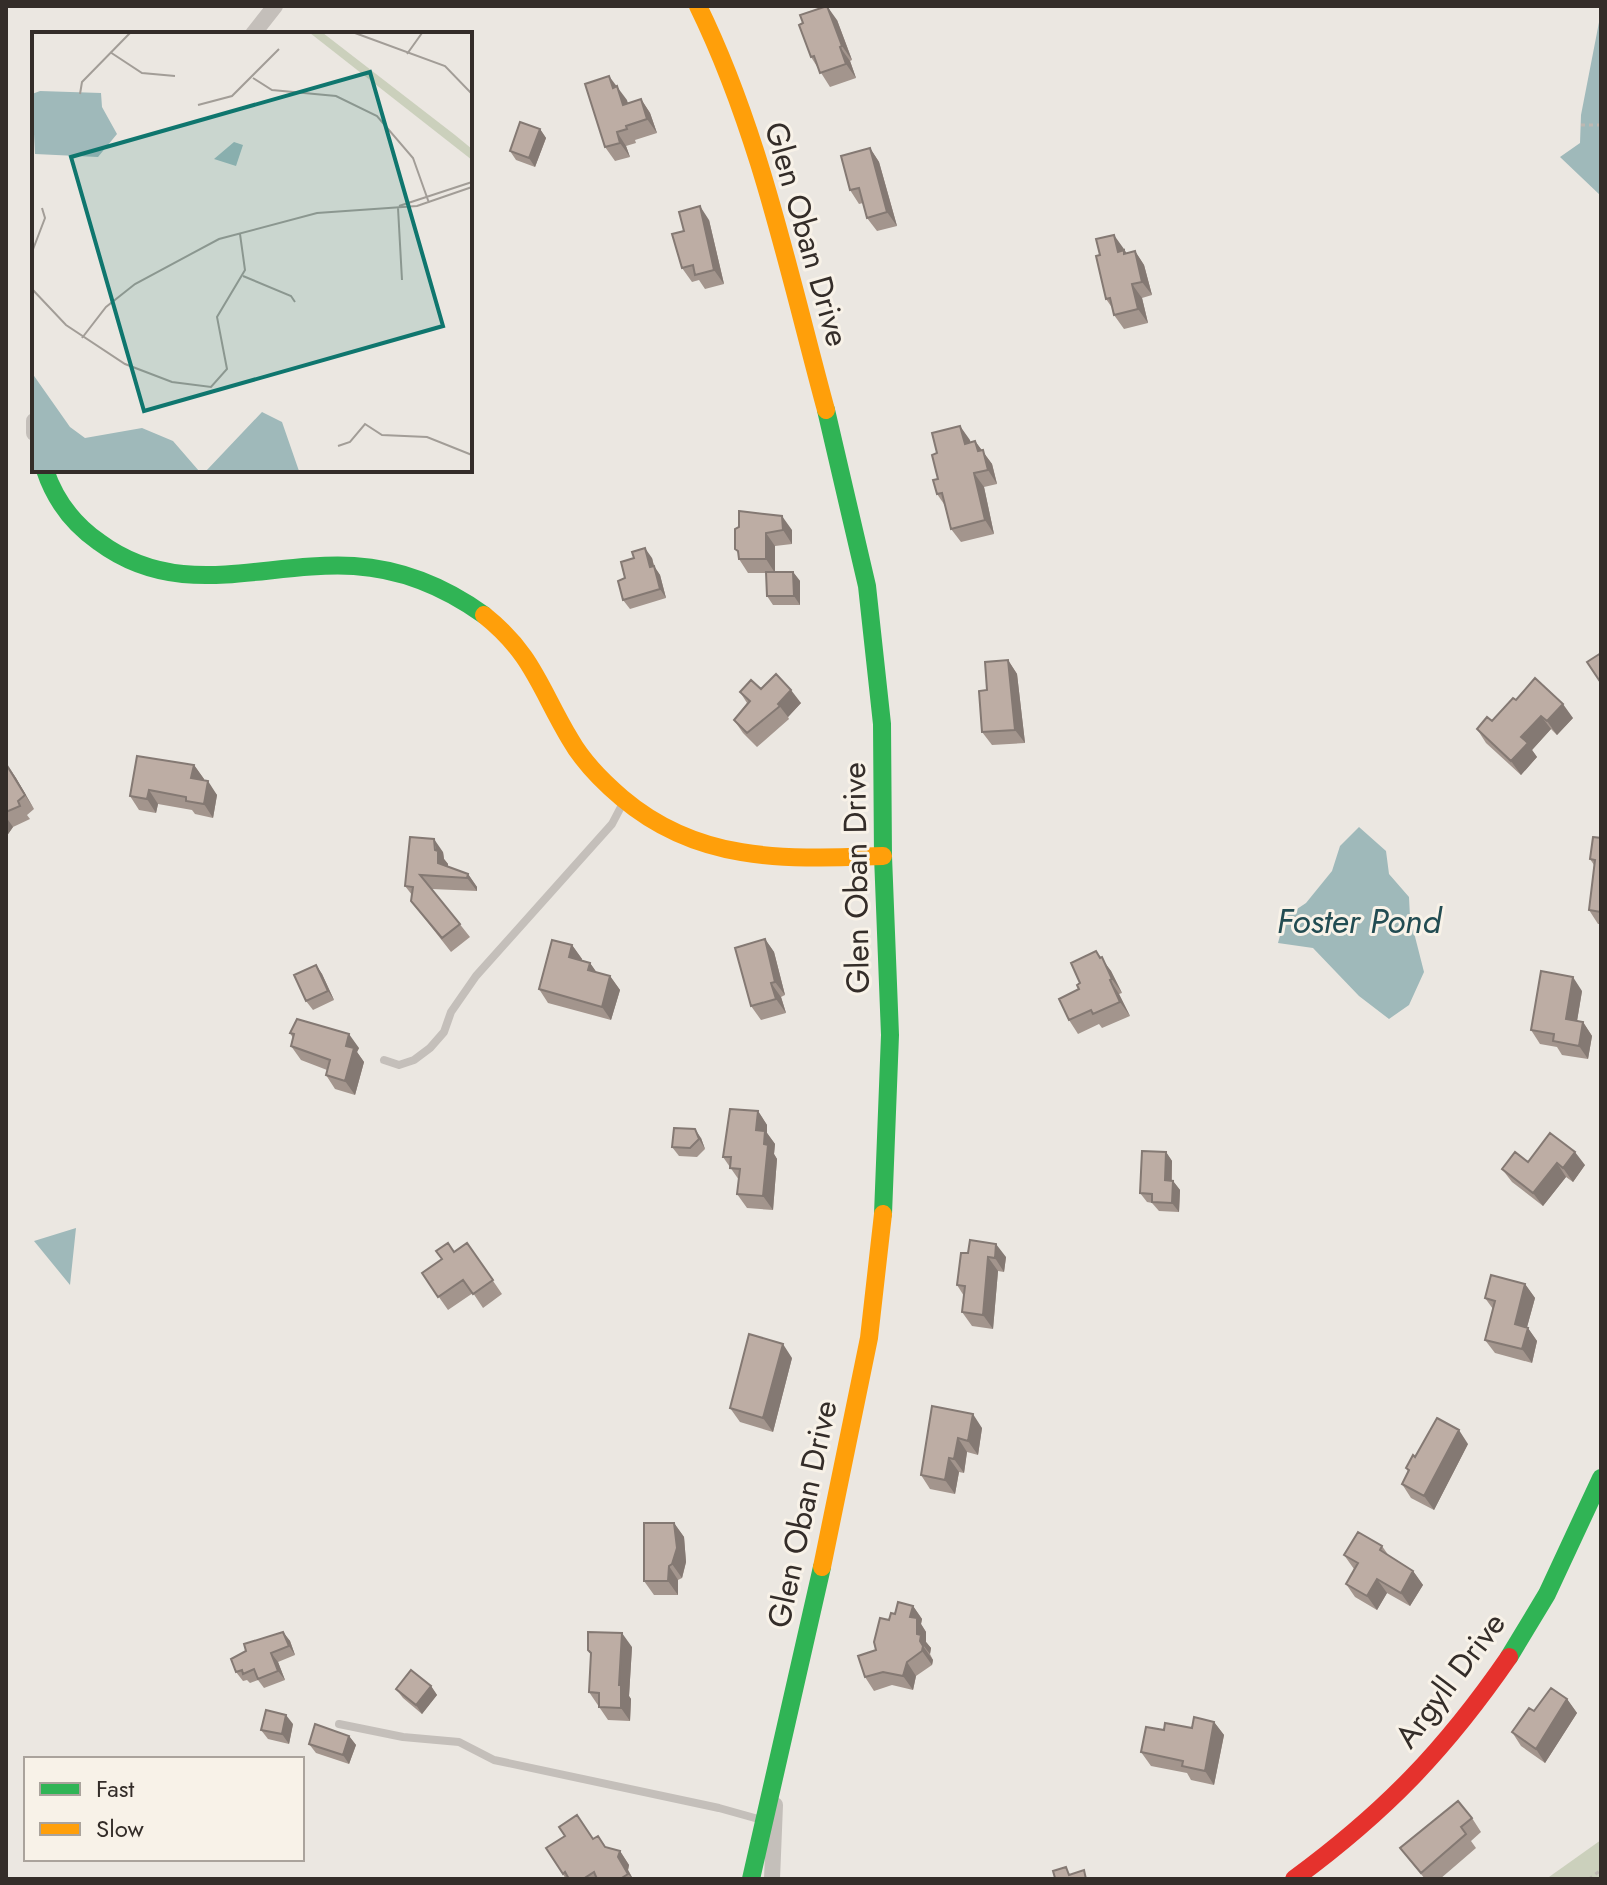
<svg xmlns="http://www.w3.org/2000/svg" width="1607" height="1885" font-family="Jost,sans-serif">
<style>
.green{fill:#cbd0bc}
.water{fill:#9fb9ba}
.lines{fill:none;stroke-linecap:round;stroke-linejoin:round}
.path{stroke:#bdb8b2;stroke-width:3;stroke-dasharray:4 4;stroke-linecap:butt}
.lane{stroke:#c4bfba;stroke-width:8}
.street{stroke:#c4bfba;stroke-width:16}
.fast{stroke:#30b455;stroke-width:18}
.slow{stroke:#ff9f0a;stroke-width:18}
.jam{stroke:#e5322d;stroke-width:18}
.wall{fill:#a3958d}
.shaded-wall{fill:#847973}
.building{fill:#bdada4;stroke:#847973;stroke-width:2}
.labels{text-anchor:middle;stroke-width:6;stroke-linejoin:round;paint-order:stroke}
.street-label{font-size:32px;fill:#342d29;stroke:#f8f2e8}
.water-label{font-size:34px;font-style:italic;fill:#224c52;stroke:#f8f2e8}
.inset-road{fill:none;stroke:#a29d97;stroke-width:2}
.view{fill:#0f766e;fill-opacity:0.15;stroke:#0f766e;stroke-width:4}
.inset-edge{fill:none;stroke:#342d29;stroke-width:4}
</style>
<rect width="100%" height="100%" fill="#ebe7e1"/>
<path class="green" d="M1601,1840V1879H1547L1549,1877Z"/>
<path class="water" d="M1601,12V196L1560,157L1580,143L1581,115Z
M1359,827L1386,851L1389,874L1409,897L1410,917L1424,972L1409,1005L1389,1019L1359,996L1313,948L1278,943L1285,917L1306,903L1332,871L1340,846Z
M76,1228L70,1285L34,1241Z"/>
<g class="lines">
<path class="path" d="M1581,125H1601
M1589,1879L1601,1870"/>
<path class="lane" d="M384,1060L399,1065L414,1060L430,1048L444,1032L451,1012L476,976L612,824L623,803
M339,1724L403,1737L459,1742L494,1760L719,1808L762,1820"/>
<path class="street" d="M253,34L275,6
M34,421V433
M772,1879L775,1805"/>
<path class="fast" d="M826,410L867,586L882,724L883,856L890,1035L883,1214
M45,470C55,500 73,524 99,542C180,602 263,561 354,566C402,569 445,587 484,615
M1509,1657L1547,1594L1601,1478
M751,1879L822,1567"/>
<path class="slow" d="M698,6C760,133 789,274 826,410
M484,615C533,654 540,689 570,739C583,762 602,781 622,798C700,864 787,859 883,856
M822,1567L869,1338L883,1214"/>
<path class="jam" d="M1294,1879C1385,1812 1445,1750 1509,1657"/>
</g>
<path class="wall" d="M837,20L852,60L850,61L856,78L830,87L811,57Z
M616,87L628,103L641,99L650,113L657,133L635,140L636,143L626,146L630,157L615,161L605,147Z
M540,129L546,138L535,167L516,160L510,151Z
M870,148L879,162L897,226L877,231L867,218L863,203L859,204L850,190Z
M709,220L724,284L705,289L699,280L692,282L682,268L684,231Z
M1124,249L1126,253L1135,251L1144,265L1152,295L1142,298L1148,323L1124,329L1114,315L1113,309L1106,299Z
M960,426L970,442L975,441L992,464L997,484L984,487L994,534L961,542L951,529L946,507L937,494L938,479L937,453Z
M735,529L792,530V544L775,546V572H793L800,581V605H773L767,596L766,573H748L739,559L738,553L735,549Z
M652,558L654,566L660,575L666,598L630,609L623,600L625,578Z
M1008,660L1017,674L1025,743L992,745L982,732Z
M761,689L801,703L788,717L789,719L757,747L743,733L734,720L747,703L740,692Z
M1516,700L1573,718L1557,735L1551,729L1532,750L1537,757L1521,775L1486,743L1477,729L1492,721Z
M6,764L16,778L34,809L27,815L30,819L13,827L6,837Z
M194,765L204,779L203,780L217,795L213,818L195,814L192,810L158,804L156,813L139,810L130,796Z
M1601,838V924H1598L1589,910L1594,865L1590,859Z
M443,852L444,859L448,864V867L468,874L477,887V891L432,889L470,937L451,952L411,901L412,895L405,886Z
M765,939L774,952L785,995L781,997L786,1013L761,1020L751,1006Z
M572,945L582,959L581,961L590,963L596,972L610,976L620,990L611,1020L548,1003L539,989Z
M1101,958L1111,971L1122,993L1119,994L1130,1016L1102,1028L1099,1024L1078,1034L1069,1020L1080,983Z
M316,965L322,974L334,1000L313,1010L306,1001Z
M1582,991L1577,1021L1583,1022L1592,1036L1588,1059L1562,1055L1557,1047L1540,1044L1531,1030Z
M290,1033L359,1048L357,1052L364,1062L355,1095L335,1089L326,1075L327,1070L301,1060L291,1046L293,1038Z
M758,1111L767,1125V1133L775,1144L774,1154L777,1159L773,1210L747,1208L737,1194L739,1180L723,1157Z
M701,1138L705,1149L697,1157L679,1156L672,1147Z
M1166,1152L1172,1161V1181H1173L1180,1190L1179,1212L1159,1211L1152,1203L1147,1202L1140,1193Z
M1528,1162L1585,1165L1573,1182L1566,1177L1543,1206L1512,1182L1502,1169Z
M467,1243L502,1294L483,1308L473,1293L448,1310L422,1273Z
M961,1253L1006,1257L1004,1272L998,1271L993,1329L972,1326L962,1312L964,1296L957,1285Z
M1525,1284L1535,1298L1527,1327L1537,1341L1532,1363L1495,1353L1485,1340L1493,1309L1485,1298Z
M792,1358L773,1432L740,1422L730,1408Z
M932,1406L982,1428L978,1455L967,1452L964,1473L959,1472L955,1494L930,1489L921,1475Z
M1468,1444L1434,1510L1411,1498L1402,1484L1408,1472L1406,1468L1415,1457Z
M674,1523L684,1537L686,1562L682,1578L678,1580V1595H654L644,1581Z
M1382,1546L1389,1556L1413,1571L1423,1585L1410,1606L1387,1593L1377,1610L1355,1597L1346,1584L1354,1569L1344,1555Z
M913,1606L922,1619L921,1624L926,1632V1642L931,1648L930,1654L933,1660L932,1665L916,1676L913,1690L892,1685L874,1691L865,1677L876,1650L895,1614Z
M283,1632L290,1641L295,1655L278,1662L285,1680L264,1688L258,1680L250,1683L247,1680L243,1681L236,1672Z
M632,1647L629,1696L631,1699L630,1721L608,1720L589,1692L591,1655L588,1650Z
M431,1686L437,1695L422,1714L403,1698L396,1689Z
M1567,1699L1577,1713L1545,1763L1521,1746L1512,1732L1534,1711Z
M1214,1722L1224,1735L1214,1785L1191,1780L1187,1773L1151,1766L1141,1752L1164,1730L1192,1728Z
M293,1724L289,1744L268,1739L261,1730Z
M349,1736L356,1745L349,1764L316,1753L309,1744Z
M1472,1818L1481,1832L1471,1841L1476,1848L1440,1879H1425L1400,1848Z
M598,1836L606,1847L620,1851L629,1865L628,1870L633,1879H566L546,1848L593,1839Z"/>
<path class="shaded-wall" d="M827,6L837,20L852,60L842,46Z
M840,47L850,61L856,78L846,64Z
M609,76L627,100L632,118L613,88Z
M641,99L650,113L657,133L647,119Z
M540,129L546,138L535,167L529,158Z
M617,132L626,146L630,157L620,143Z
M870,148L879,162L897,226L887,212Z
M700,206L709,220L724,284L714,270Z
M1114,235L1124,249L1133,264L1118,252Z
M1135,251L1144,265L1152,295L1142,282Z
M1132,284L1142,298L1148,323L1138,309Z
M960,426L970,440L974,458L965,444Z
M975,441L992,464L997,484L988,470L978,451Z
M974,473L984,487L994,534L985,520Z
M782,516L792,530V544L783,530Z
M766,533L775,546V573L766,559Z
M645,548L652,558L654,566L660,575L666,598L660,589L650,567Z
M793,572L800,581V605L794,596Z
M1008,660L1017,674L1025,743L1015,730Z
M791,690L801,703L788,717L778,704Z
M1563,704L1573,718L1557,735L1547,721Z
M1541,716L1551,729L1532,750L1537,757L1521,775L1511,761L1521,737Z
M7,764L16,778L34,809L25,795Z
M194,765L204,779L201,792L191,778Z
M208,781L217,795L213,818L204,804Z
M149,790L158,804L156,813L147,799Z
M6,817L13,827L6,837Z
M434,839L443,852L444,859L448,864L447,877L438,863Z
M468,874L477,887V891L467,878Z
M765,939L774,952L785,995L775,982Z
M572,945L582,959L578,971L569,957Z
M1096,951L1111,971L1122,993L1112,979Z
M590,963L600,977L588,970Z
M316,965L322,974L334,1000L328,991Z
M610,976L620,990L611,1020L602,1007Z
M1573,977L1582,991L1575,1033L1566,1019Z
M1110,980L1119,994L1130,1016L1120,1002Z
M771,983L781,997L786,1013L776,999Z
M1583,1022L1592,1036L1588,1059L1579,1046Z
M349,1034L359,1048L357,1052L364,1062L355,1095L345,1081L346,1046Z
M758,1111L767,1125V1133L775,1144L774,1154L777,1159L773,1210L763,1196L756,1130Z
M695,1129L701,1138L705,1149L699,1139Z
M1166,1152L1172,1161L1171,1189L1165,1180Z
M1575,1152L1585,1165L1573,1182L1563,1168Z
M1557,1163L1566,1177L1543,1206L1533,1193Z
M1173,1181L1180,1190L1179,1212L1172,1203Z
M996,1244L1006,1257L1004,1272L995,1258Z
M988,1257L998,1271L993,1329L983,1315Z
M1525,1284L1535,1298L1524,1338L1515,1324Z
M1528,1328L1537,1341L1532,1363L1522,1349Z
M783,1344L792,1358L773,1432L763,1418Z
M973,1414L982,1428L978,1455L968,1441Z
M1459,1430L1468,1444L1434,1510L1424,1496Z
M958,1438L967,1452L964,1473L954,1459Z
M949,1458L959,1472L955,1494L945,1480Z
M674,1523L684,1537L686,1562L682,1578L672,1564Z
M669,1566L678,1580V1595L668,1581Z
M1413,1571L1423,1585L1410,1606L1401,1593Z
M1377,1579L1387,1593L1377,1610L1367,1596Z
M913,1606L922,1619L921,1624L926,1632V1642L931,1648L930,1654L920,1641L910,1617Z
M283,1632L290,1641L295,1655L289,1646Z
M622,1633L632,1647L629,1696L631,1699L630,1721L621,1708L619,1685Z
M923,1646L933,1660L932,1665L922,1651Z
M271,1653L278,1662L285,1680L278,1671Z
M907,1662L916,1676L913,1690L903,1676Z
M431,1686L437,1695L422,1714L416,1705Z
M1567,1699L1577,1713L1545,1763L1536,1749Z
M286,1715L293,1724L289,1744L282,1734Z
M1214,1722L1224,1735L1214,1785L1205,1771Z
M349,1736L356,1745L349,1764L343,1755Z
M620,1851L629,1865L628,1870L633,1879L628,1874L618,1857Z"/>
<path class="building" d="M827,6L842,46L840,47L846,64L820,73L814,56L811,57L799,25L803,23L800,15Z
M609,76L613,88L617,86L623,105L641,99L647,119L626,126L627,129L617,132L620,143L605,147L585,84Z
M520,122L540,129L529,158L510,151Z
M870,148L887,212L867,218L859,188L850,190L841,156Z
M700,206L714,270L695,275L693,265L682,268L672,234L684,231L679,212Z
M1114,235L1118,252L1124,250V254L1135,251L1142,282L1132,284L1138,309L1114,315L1110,298L1106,299L1096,256L1100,255L1096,239Z
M960,426L965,444L975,441L978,451L983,450L988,470L974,473L985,520L951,529L942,493L937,494L933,480L938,479L932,455L937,453L932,433Z
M739,511L782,516L783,530L766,533V559H739L738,551L735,549V529L739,527Z
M645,548L650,567L654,566L660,589L623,600L618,581L625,578L621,562L634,558L632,552Z
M766,572H793L794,596H767Z
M1601,653V683L1587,662Z
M1008,660L1015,730L982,732L979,691L987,690L985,662Z
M776,674L791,690L778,704L780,706L747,733L734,720L750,701L740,692L751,680L761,689Z
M1535,678L1563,704L1547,721L1541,716L1521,737L1528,743L1511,761L1477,729L1487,717L1492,721L1513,698L1516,700Z
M137,756L194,765L191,778L208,781L204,804L186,801V797L149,790L147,799L130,796Z
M6,764L25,795L18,801L20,806L6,812Z
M410,837L434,839L435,850L438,851V863L468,874L467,878L420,875L460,924L442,938L411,901L413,887L405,886Z
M1593,837L1601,838V912L1589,910L1595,860L1590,859Z
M765,939L775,982L771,983L776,999L751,1006L735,948Z
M552,940L572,945L569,957L590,963L588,970L610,976L602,1007L539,989Z
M1096,951L1100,958L1102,957L1112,979L1110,980L1120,1002L1093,1014L1091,1010L1069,1020L1059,999L1079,989L1077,985L1080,983L1071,963Z
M316,965L328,991L306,1001L294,975Z
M1541,971L1573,977L1566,1019L1583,1022L1579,1046L1553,1041L1554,1034L1531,1030Z
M297,1019L349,1034L346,1046L354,1048L345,1081L326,1075L330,1060L291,1046L294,1034L290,1033Z
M730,1109L758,1111L756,1130L765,1131L764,1144L768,1145L763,1196L737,1194L740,1169L730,1168L731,1157H723Z
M674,1128L695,1129L699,1139L690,1148L672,1147Z
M1550,1133L1575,1152L1563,1168L1557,1163L1533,1193L1502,1169L1515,1152L1528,1162Z
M1142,1151L1166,1152L1165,1180L1173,1181L1172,1203L1152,1202V1194L1140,1193Z
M970,1240L996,1244L995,1258L988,1257L983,1315L962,1312L965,1286L957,1285L961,1253H968Z
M448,1243L454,1252L467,1243L493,1280L473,1294L463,1280L438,1297L422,1273L442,1259L436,1251Z
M1491,1275L1525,1284L1515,1324L1528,1328L1522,1349L1485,1340L1495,1301L1485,1298Z
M749,1334L783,1344L763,1418L730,1408Z
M932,1406L973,1414L968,1441L958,1438L954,1459L949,1458L945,1480L921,1475Z
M1437,1418L1459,1430L1424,1496L1402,1484L1409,1470L1406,1468L1413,1455L1415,1457Z
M644,1523H674L677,1548L672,1564L669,1566L668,1581H644Z
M1358,1532L1382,1546L1380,1550L1413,1571L1401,1593L1377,1579L1367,1596L1346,1584L1358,1563L1344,1555Z
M898,1602L913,1606L910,1617L917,1618V1634L921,1635L920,1641L923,1646L922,1651L907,1662L903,1676L883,1672L865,1677L858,1656L876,1650L874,1642L880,1618L889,1620L891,1613L895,1614Z
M283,1632L289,1646L271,1653L278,1671L258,1679L254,1669L243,1674L242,1670L236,1672L231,1659L246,1651L244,1644Z
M588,1632L622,1633L619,1685H621V1708L599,1707V1693L589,1692L591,1653L588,1650Z
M411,1670L431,1686L416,1705L396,1689Z
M1551,1688L1567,1699L1536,1749L1512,1732L1529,1708L1534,1711Z
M266,1710L286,1715L282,1734L261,1730Z
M1194,1717L1214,1722L1205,1771L1182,1766L1183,1761L1141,1752L1146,1727L1164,1730L1165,1723L1192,1728Z
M315,1724L349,1736L343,1755L309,1744Z
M1458,1801L1472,1818L1461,1827L1466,1834L1421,1873L1400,1848Z
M577,1815L593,1839L598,1836L605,1847L620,1851L618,1857L628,1874L620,1879H597L594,1872L583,1879H569L565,1872L563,1874L546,1848L565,1836L559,1827Z
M1066,1867L1069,1875L1084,1870L1086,1879H1053L1055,1878L1053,1871Z"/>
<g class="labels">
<g class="street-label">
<text transform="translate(807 234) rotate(74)" y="11">Glen Oban Drive</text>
<text transform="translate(856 878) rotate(-91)" y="11">Glen Oban Drive</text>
<text transform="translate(802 1514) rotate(-78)" y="11">Glen Oban Drive</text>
<text transform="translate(1450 1680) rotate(-53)" y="11">Argyll Drive</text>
</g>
<g class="water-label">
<text x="1359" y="933">Foster Pond</text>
</g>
</g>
<g transform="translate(32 32)">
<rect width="440" height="440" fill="#ebe7e1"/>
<path d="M278,1H291L423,103L440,117V128Z" fill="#cbd0bc"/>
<path d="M8,59L69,61L70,75L85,102L66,125L3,122L0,62ZM202,110L211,113L204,134L182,127ZM0,341L38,395L53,406L110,396L141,409L167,439H0ZM230,380L250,390L267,439H174Z" fill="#9fb9ba"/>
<path class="inset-road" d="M323,1L413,34L440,62M78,20L110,41L143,44M375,22L390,1M221,46L240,58L304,64L345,84L381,126L397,171M48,62L50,50L98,1M166,73L200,64L247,17M367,174L440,150M366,176L370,248M0,220L13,186L10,176M211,244L259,264L263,270M0,257L34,293L93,332L140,350L179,355L195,337L185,285L213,238L208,202M50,306L74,275L103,252L187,207L285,181L385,174L440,155M306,414L318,410L333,392L350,403L395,405L440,423"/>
<path class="view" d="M338,40L411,294L112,379L39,125Z"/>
<rect width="440" height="440" class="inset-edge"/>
</g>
<rect width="1607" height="1885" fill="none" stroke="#342d29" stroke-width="16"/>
<rect x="24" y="1757" width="280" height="104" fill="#f8f2e8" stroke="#aaa39c" stroke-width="2"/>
<rect x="40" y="1783" width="40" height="12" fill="#30b455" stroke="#aaa39c" stroke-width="2"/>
<text x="96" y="1797" font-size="24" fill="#342d29">Fast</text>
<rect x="40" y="1823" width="40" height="12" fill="#ff9f0a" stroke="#aaa39c" stroke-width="2"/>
<text x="96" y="1837" font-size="24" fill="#342d29">Slow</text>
</svg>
